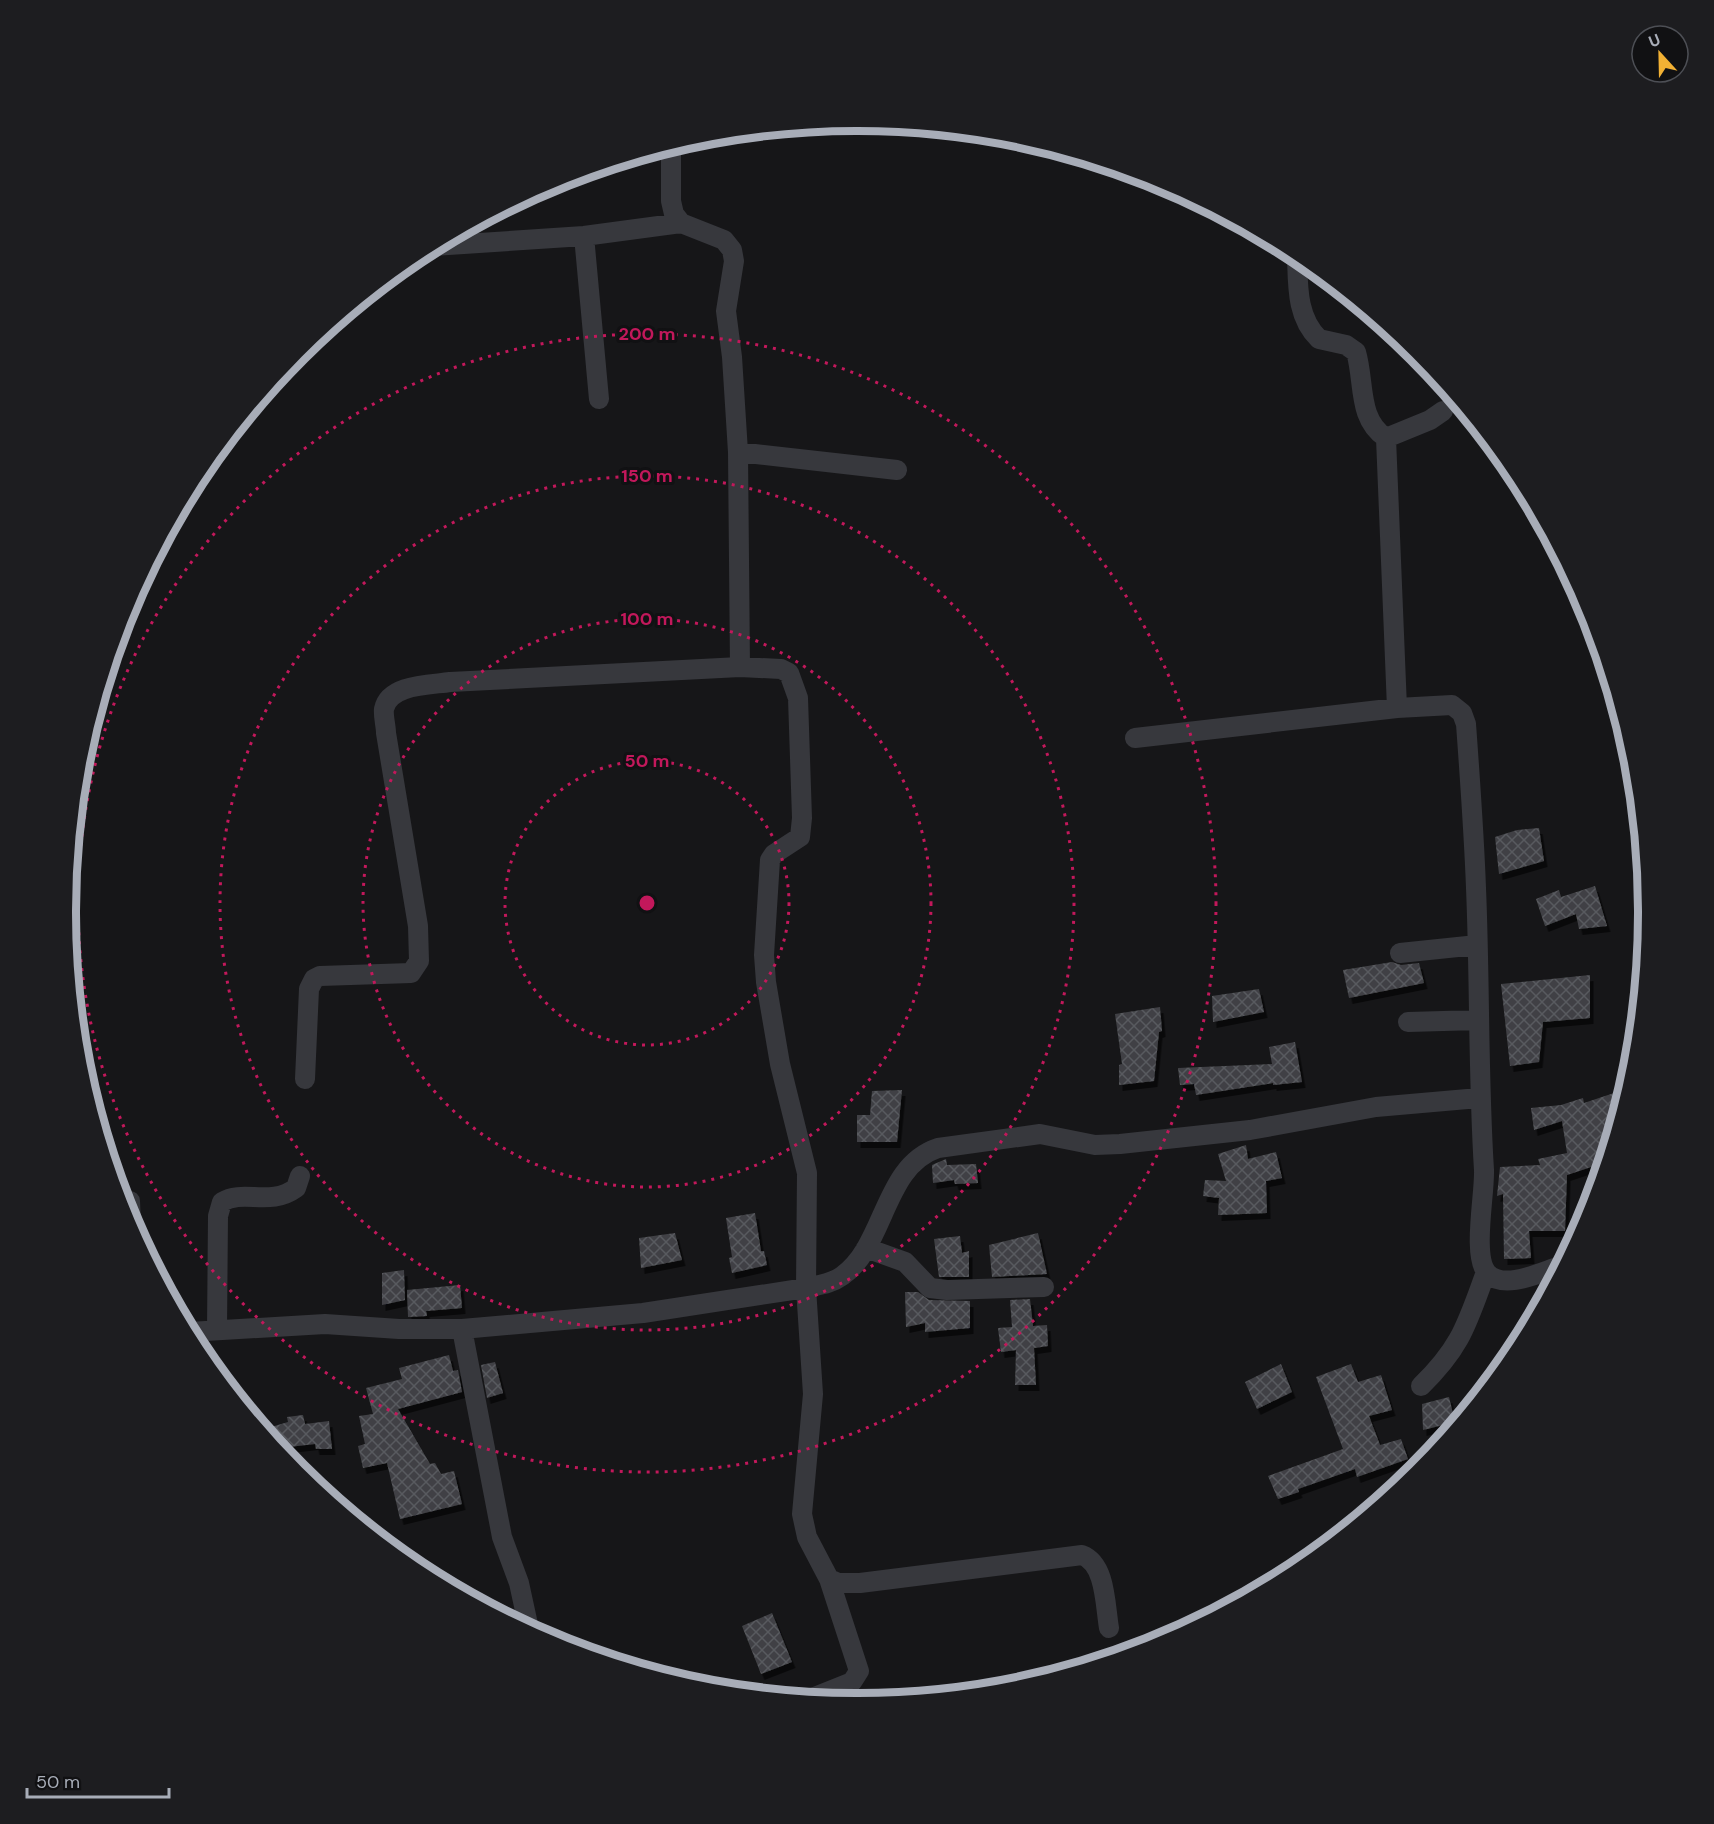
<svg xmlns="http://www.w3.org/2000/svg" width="1714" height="1824" font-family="'DM Sans',sans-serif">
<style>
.building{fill:url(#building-cross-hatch);filter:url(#shadow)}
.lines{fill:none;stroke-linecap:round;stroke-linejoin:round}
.street{stroke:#37383d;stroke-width:20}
.ring{fill:none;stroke:#c2185b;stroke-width:3;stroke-dasharray:3 6}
.rim{fill:none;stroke:#a8adb8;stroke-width:8}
.centre{fill:#c2185b;stroke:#111113;stroke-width:3}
.ring-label{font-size:18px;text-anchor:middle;font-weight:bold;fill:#c2185b;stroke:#111113;stroke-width:6;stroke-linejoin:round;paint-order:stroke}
</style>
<defs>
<pattern id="building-cross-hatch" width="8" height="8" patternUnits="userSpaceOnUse" patternTransform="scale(1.5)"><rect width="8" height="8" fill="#404145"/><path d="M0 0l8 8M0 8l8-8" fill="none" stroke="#595a5e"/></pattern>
<filter id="shadow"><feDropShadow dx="3.5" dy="6" stdDeviation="0" flood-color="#0009"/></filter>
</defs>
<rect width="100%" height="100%" fill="#161618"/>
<path class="building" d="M1539,828L1544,861L1499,874L1495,837L1517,830Z
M1595,886L1607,926L1579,929L1576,914L1545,926L1536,899L1559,890L1561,897Z
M1392,962L1401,965L1419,963L1424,983L1349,998L1343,970Z
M1590,975V1018L1543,1022L1539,1062L1510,1066L1501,984Z
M1259,989L1264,1012L1213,1022L1212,996Z
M1160,1007L1162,1031L1159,1032L1154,1081L1119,1085V1065L1122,1064L1115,1014Z
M1295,1042L1302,1082L1273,1085V1083L1196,1095L1194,1084L1180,1085L1178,1068L1272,1064L1269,1047Z
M1626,1089L1603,1163L1567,1175L1565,1231H1529L1531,1258L1504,1259L1503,1194L1497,1196L1500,1167L1540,1165L1538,1159L1567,1153L1562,1121L1534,1130L1531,1108L1561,1105L1583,1098L1584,1103Z
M902,1090L897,1142H857V1115H870L872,1091Z
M1246,1145L1248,1159L1276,1152L1282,1178L1266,1181L1267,1213L1218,1215L1219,1198L1203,1196L1205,1180L1226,1181L1218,1154Z
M946,1159L947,1165L976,1164L978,1183L955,1184L954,1180L933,1183L932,1165Z
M755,1213L761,1251H764L767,1265L732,1273L729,1258L732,1257L726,1218Z
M675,1233L682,1260L641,1268L639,1238Z
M1038,1233L1047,1274L992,1277L989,1245Z
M960,1236L962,1253L969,1251V1277H939L934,1239Z
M404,1270L405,1300L382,1305V1273Z
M460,1285L462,1308L426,1311L427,1316L408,1317L407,1290Z
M905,1292H918L929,1300L970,1301V1328L925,1332V1323L906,1327Z
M1030,1299L1033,1326L1047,1325L1048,1346L1034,1348L1036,1385H1015L1016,1350L1001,1352L998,1328L1012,1327L1010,1300Z
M449,1355L453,1371L458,1370L462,1392L398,1409L430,1464L435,1463L441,1474L454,1471L462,1504L400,1519L387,1463L363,1468L358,1446L365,1444L359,1416L373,1414L366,1388L402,1379L399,1368Z
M495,1362L503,1393L487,1398L481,1365Z
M1281,1364L1292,1392L1257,1409L1245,1382Z
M1351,1364L1358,1382L1381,1375L1392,1410L1369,1416L1380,1445L1401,1439L1408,1459L1357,1477L1355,1469L1298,1489L1299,1492L1278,1499L1268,1476L1343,1449L1316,1377Z
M1449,1397L1455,1422L1423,1430L1422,1404Z
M303,1415L305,1424L329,1421L332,1449H316L315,1444L279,1448L275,1443L271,1427L288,1422L287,1417Z
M772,1613L792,1662L761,1674L742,1626Z"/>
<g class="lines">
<path class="street" d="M671,146V201L674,214L681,223L724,240L732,250L734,261L726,311L732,357L738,452L740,667
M584,236L599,399
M433,246L584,236L681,223
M1297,255C1298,284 1296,317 1319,339L1346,345L1356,352C1365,382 1357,419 1386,438L1397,708L1452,705L1462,713L1466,724C1470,779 1474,833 1476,888C1480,982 1478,1076 1484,1170C1485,1194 1472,1256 1487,1273C1504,1291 1541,1272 1560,1266
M1386,438L1430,420L1443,411
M738,452L897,470
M1135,738L1397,708
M1400,953L1477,945
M1408,1022L1478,1020
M305,1079L309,989L314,979L320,976L411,973L419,961L418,926L386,733C386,726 383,716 384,709C389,684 430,685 450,682L740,667L781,669L789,673L798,698L802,818L800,837L774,854L770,860L764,955L766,982L780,1064L807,1173L806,1288L813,1394L802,1514L807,1537L829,1579L838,1583H860L1082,1555C1106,1564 1105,1605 1109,1628
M130,1201L131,1223
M866,1248L905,1262L930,1288L947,1290L1044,1287
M462,1329L502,1537L519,1583L529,1629
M217,1330L218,1216L222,1202C244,1189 270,1207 296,1188L300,1176
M189,1332L325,1324L399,1329H462L643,1313L806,1288C819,1285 831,1284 842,1276C886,1245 883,1166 938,1148L1040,1134L1095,1145L1120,1144L1250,1130L1376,1107L1479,1098
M1421,1386C1462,1346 1467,1323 1486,1272
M812,1698L852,1682L859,1671L829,1579"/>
</g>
<g class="ring">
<circle cx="647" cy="903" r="142"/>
<circle cx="647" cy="903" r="284"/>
<circle cx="647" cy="903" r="427"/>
<circle cx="647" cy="903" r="569"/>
</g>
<path d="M0 0H1714V1824H0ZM856 131H858A780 780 0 0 1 1638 911V913A780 780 0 0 1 858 1693H856A780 780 0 0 1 76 913V911A780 780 0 0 1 856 131Z" fill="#1d1d20" fill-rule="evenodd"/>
<path class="rim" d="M856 131H858A780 780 0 0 1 1638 911V913A780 780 0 0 1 858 1693H856A780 780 0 0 1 76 913V911A780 780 0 0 1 856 131Z"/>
<circle cx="647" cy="903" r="9" class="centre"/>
<g class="ring-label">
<text x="647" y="340">200 m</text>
<text x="647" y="482">150 m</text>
<text x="647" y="625">100 m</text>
<text x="647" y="767">50 m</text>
</g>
<g transform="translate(1660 54) rotate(338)"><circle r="28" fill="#111113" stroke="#4d4f55" stroke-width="1.5"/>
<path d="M0-4.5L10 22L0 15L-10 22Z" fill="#f2b134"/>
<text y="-9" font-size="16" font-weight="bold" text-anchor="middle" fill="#a8adb8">U</text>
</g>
<path d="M27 1788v9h142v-9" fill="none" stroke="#a8adb8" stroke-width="3"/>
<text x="36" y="1788" font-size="18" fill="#a8adb8" stroke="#111113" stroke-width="4.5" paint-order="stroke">50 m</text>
</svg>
